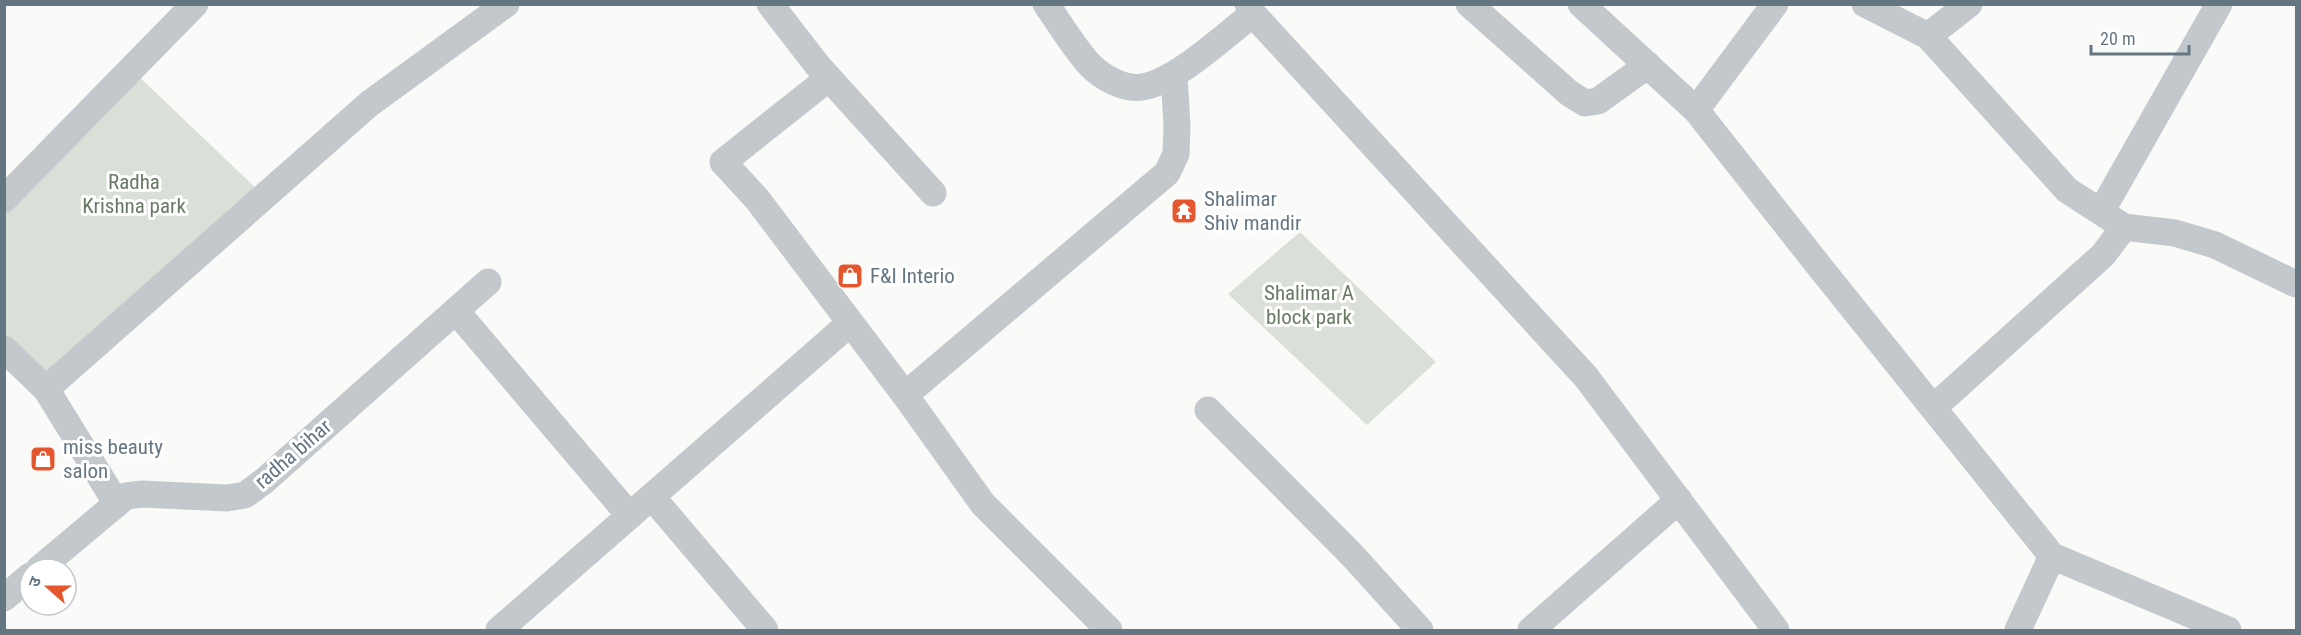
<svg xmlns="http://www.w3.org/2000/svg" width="2301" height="635" font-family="'Roboto Condensed','Noto Sans Devanagari',sans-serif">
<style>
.green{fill:#dadfd7}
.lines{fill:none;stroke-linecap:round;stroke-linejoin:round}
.minor{stroke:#c3c8cc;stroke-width:27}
.labels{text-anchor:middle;stroke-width:6;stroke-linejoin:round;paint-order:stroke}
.park-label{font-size:21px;fill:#687a64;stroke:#fff}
.poi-label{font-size:21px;fill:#657683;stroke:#fff;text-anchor:start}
.street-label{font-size:21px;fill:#657683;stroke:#fff}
</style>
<rect width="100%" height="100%" fill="#fafaf8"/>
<path class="green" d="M131,69L264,196L46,389L5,350L4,199Z
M1300,232L1436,362L1367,425L1228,294Z"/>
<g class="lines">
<path class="minor" d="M770,4L818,66L933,193
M1046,4C1060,24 1073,46 1089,64C1101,77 1124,90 1142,87C1176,82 1225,35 1253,14
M1248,4L1253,14L1586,377L1776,630
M1469,4L1569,93L1585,103L1598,101L1648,65
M1581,4L1696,110
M1775,4L1696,110L1819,266L2052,556
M1865,4L1928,36L2067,190L2124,227L2103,255L1933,408
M1928,36L1969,4
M829,78L723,162L757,199L905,395L983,504L1109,630
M4,199L195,4
M2101,212L2219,4
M2124,227L2175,233L2215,245L2296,284
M456,311L630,516
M4,349L46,389L117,504
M46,389L369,104L506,4
M905,395L1167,173L1176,154L1177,126L1174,75
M1208,410L1351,554L1420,630
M652,497L765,630
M39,569L126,496L142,494L227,498L245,495L264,481L488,282
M4,598L30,576
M499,630L849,324
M1531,630L1679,500
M2018,630L2052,556L2228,630"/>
</g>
<defs>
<g id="temple-square" transform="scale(1.35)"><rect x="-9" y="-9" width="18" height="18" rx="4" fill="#e4572e" stroke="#fff"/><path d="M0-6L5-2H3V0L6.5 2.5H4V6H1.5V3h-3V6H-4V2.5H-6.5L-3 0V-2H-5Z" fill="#fff"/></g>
<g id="shop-square" transform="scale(1.35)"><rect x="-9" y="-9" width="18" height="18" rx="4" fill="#e4572e" stroke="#fff"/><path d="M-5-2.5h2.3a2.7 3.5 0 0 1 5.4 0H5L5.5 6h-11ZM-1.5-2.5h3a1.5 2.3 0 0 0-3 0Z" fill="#fff"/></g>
</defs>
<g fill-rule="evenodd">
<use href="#temple-square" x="1184" y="211"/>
<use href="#shop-square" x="850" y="276"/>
<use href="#shop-square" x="43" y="459"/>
</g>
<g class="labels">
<g class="park-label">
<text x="134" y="189">Radha<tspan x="134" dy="24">Krishna park</tspan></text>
<text x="1309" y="300">Shalimar A<tspan x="1309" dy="24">block park</tspan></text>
</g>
<g class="poi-label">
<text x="1204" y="206">Shalimar<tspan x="1204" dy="24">Shiv mandir</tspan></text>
<text x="870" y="283">F&amp;I Interio</text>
<text x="63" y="454">miss beauty<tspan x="63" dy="24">salon</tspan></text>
</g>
<g class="street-label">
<text transform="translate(293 454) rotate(-41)" y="7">radha bihar</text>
</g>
</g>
<rect width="2301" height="635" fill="none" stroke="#657683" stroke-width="12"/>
<g transform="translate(48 587) rotate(291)"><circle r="28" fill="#ffffff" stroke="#c1c8cd" stroke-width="1.5"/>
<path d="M0-4.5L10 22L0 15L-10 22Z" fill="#e4572e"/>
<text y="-9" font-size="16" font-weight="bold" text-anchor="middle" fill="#657683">उ</text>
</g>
<path d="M2091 45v9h98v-9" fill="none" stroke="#657683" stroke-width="3"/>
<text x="2100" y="45" font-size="18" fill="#657683" stroke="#ffffff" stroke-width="4.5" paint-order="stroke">20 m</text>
</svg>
